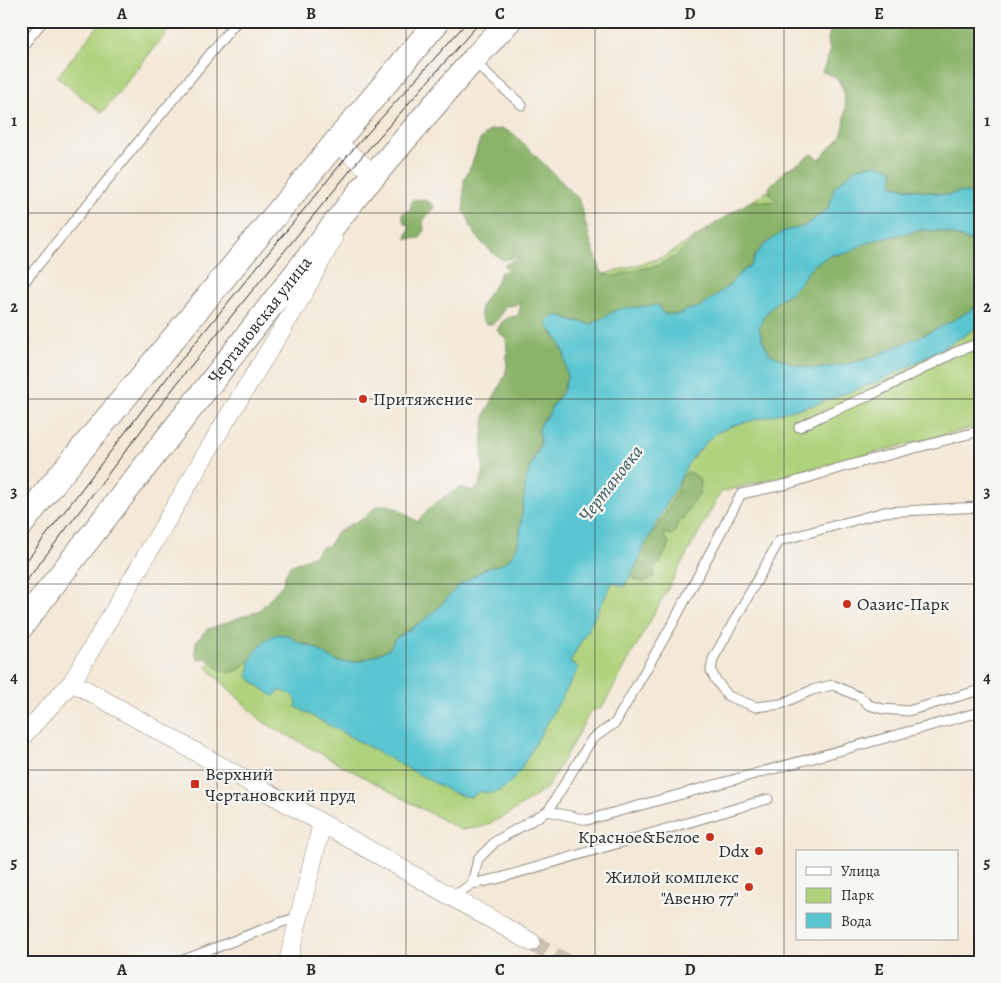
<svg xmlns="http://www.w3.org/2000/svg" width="1001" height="983" font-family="Alegreya,serif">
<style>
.green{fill:#afd27b;stroke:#6d7e53}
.forest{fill:#8bb46b;stroke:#5b704b}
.water{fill:#5ac6d1;stroke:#42787e}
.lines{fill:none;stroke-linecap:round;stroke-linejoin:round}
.street-tunnel{stroke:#ccc2b5;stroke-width:18;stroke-dasharray:18 9;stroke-linecap:butt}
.lane-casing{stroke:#908a81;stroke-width:11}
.street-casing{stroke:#908a81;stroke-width:19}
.secondary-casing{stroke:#908a81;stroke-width:26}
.lane{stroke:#fff;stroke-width:9}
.street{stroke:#fff;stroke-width:18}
.secondary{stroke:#fff;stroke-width:24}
.tram{stroke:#2b2b2b;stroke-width:1}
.grid{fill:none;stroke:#2b2b2b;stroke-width:1;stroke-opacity:0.55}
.poi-dot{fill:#c8321e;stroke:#f6f6f2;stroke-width:2}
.labels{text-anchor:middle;stroke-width:4.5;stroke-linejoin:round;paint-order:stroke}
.street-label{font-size:18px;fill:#2b2b2b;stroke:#f6f6f2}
.poi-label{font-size:18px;fill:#2b2b2b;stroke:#f6f6f2;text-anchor:start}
.water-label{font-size:19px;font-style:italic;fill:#395a5d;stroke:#f6f6f2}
.neatline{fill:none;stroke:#2b2b2b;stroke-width:2}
.grid-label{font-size:16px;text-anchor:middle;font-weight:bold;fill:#2b2b2b}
</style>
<rect width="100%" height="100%" fill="#f6f6f2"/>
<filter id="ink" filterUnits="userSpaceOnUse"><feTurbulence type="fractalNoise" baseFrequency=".02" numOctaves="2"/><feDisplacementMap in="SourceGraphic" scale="10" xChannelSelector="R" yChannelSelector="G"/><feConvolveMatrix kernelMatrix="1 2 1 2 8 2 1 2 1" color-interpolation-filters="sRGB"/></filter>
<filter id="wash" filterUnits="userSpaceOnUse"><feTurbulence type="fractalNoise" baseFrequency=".0096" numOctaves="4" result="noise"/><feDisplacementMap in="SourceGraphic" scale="20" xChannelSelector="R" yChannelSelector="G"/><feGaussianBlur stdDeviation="1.12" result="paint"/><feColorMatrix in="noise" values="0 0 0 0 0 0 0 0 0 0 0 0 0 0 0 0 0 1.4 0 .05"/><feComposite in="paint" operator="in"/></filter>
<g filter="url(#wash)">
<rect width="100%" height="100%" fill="#f4e8d7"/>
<path class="green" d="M102,21H176L102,113L57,77Z
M980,21V426L721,492L602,708L591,711L547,788L507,815L482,827L461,830L263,722L206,667L494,492L515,344L605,274L664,257L848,140Z"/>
<path class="forest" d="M835,21H980V200L976,195L961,192L947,195L893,185L892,182L876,164L864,165L857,168L834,188L832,198L828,209L803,227L784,231L776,237L755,256L752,264L739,274L728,286L702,307L687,310L677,315L663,314L601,320L590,325L583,322L573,320L561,315L551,332L559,341L564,353L567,378L563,388L552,406L548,416L541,422L539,430L540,442L526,479L519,541L514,553L508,560L499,565L485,569L473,577L427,618L397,637L389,649L366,659L352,662H344L333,660L326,656L320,650L307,644L294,642L257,654L239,670L229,673L219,669L206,658L198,660L195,654L196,642L206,630L260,610L283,584L285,575L290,566L315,555L321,547L329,546L336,533L349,525L364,518L376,507L386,504L398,509L418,522C426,507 446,496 461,487L472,491L478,488L484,470L482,456L483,437L485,414L505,376L507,366V349L506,338L497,331C501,321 507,316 518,316L521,304L505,306L499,318L493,324H486L481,319V306L488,294L496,284L500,273L508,270L504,265L521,256L502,260C491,251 479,242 473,230C469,223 469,217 464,212V180L471,166L480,140L490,130L502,129L513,133L579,199L591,244L602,273L612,277L639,269L656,266L675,257L696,237L728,215L751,201L779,202L770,195L769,187L787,169L799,163L811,154L822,161C823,150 835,146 840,137C847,125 848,92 838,80C834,75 828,74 822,72L830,52L828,40L830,30Z
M421,199L431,203L434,207L423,221L424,231L420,238L407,239L406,238L410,226L404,223L402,214L410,210L412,200Z
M921,230C943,231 961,235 980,247V303L971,310L943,326L873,357L852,363L816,369L795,365L770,354L763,341L759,328L764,316L777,301L790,293L800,283L807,273L815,264L831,255L847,253L862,245L875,240Z
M688,472C701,475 703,485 698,497L694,499L684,518L680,521L676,526L675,532L672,535L664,533V536L668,541L669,544L660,563L655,565L654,572V576L644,582L635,580L629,568L651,534C661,525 670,504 676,492C680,484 679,477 688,472Z"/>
<path class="water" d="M876,164L893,169C894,175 891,180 893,186L947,195L961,192L976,195L980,200V247L973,242L954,235L941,231L921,230L875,240L862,245L847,253L831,255L815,264L807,273L800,283L790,293L777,301L764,316L759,328L763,341L770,354L795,365L816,369L852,363L873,357L943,326L971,310L980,303V325L962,337L939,350L908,367L877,382L816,404L735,425L716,433L709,439L689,462L641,552L640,558L624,587L613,582L570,662L579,668L519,772C509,785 498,798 480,791L472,797L463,796L451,792L296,707L297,703C295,696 286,690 279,691L276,695L273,696L252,681L248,676L250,661L253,655L266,639L277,634L289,635L299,643L313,647L338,662H358L374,656L389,649L395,639L427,618L439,607L459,585L485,569L499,565L508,560L514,553L519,541L526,479L531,466L541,444L539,430L541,422L548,416L552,406L563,392L567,378L564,353L559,341L547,325L548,320C561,311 562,318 574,321C580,322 585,322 590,325L618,309L658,305L663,314L677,315L687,310L702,306L728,286L739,274L752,264L755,256L764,245L784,231L803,227L828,209L832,198L834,188L842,180L857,168Z"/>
</g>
<g filter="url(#ink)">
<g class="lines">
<path class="street-tunnel" d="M531,942L565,962"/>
<g class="lane-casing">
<path id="lane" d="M416,21L429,31
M21,48L43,21
M473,61L522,105
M21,286L237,21
M799,427L828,413L869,396L958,351L980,343
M980,507L884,512L779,541L713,659L711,671L715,679L728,696L756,707L781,704L812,690L833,685L860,697L869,705L883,709L908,711L980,690
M548,811L587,820L980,712
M472,884L500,878L768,799
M452,897L472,884L478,859L496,841L548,811L592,739L615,723L673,623L741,494L788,484L839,468L980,431
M179,962L282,922L299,917"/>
</g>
<g class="street-casing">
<path id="street" d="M336,142L374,174
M72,682L322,823L531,942
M21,738L72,682L217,435L297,305L333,239
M288,962L322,823"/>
</g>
<g class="secondary-casing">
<g id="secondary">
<path d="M21,525L43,496L336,142L438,21"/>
<path id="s1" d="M21,627L51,587L358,194L473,60L509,21"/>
</g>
</g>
<use href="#lane" class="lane"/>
<use href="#street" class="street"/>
<use href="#secondary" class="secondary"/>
<path class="tram" d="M21,568L177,365L349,154L468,21
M21,588L185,373L358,161L481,21"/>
</g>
</g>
<path class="grid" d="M217,21V962M406,21V962M595,21V962M784,21V962M21,213H980M21,399H980M21,584H980M21,770H980"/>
<g class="poi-dot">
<circle cx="363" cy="399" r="5"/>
<circle cx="847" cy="604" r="5"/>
<rect x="190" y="779" width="10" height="10" rx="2.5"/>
<circle cx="710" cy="837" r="5"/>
<circle cx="759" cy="851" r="5"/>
<circle cx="749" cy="887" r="5"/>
</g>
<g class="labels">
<g class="street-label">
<text dy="6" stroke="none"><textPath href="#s1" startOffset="389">Чертановская улица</textPath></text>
</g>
<g class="poi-label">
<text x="373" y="405">Притяжение</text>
<text x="857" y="610">Оазис-Парк</text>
<text x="205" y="780">Верхний<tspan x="205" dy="21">Чертановский пруд</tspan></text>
<text x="700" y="843" text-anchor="end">Красное&amp;Белое</text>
<text x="749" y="857" text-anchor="end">Ddx</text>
<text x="739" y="883" text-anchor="end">Жилой комплекс<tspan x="739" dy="21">"Авеню 77"</tspan></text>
</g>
<g class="water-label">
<text transform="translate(610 483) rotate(-52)" y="7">Чертановка</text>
</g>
</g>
<rect width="1001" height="983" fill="none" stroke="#f6f6f2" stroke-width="55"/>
<rect x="796" y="850" width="162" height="90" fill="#f6f6f2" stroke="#a5a5a2"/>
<rect x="806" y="867" width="25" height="8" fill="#ffffff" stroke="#a5a5a2"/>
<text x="841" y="876" font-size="15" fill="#2b2b2b">Улица</text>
<rect x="806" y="888" width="25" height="15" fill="#afd27b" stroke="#a5a5a2"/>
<text x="841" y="900" font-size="15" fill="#2b2b2b">Парк</text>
<rect x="806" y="913" width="25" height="15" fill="#5ac6d1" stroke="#a5a5a2"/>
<text x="841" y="926" font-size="15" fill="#2b2b2b">Вода</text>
<rect x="28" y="28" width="946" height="928" class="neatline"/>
<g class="grid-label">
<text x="122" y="19">A</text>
<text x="311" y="19">B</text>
<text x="500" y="19">C</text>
<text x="690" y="19">D</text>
<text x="879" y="19">E</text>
<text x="14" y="126">1</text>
<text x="987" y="126">1</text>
<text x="14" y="312">2</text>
<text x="987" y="312">2</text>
<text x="14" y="497">3</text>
<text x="987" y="497">3</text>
<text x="14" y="683">4</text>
<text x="987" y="683">4</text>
<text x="14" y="868">5</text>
<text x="987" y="868">5</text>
<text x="122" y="975">A</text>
<text x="311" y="975">B</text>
<text x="500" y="975">C</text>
<text x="690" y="975">D</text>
<text x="879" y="975">E</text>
</g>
</svg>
